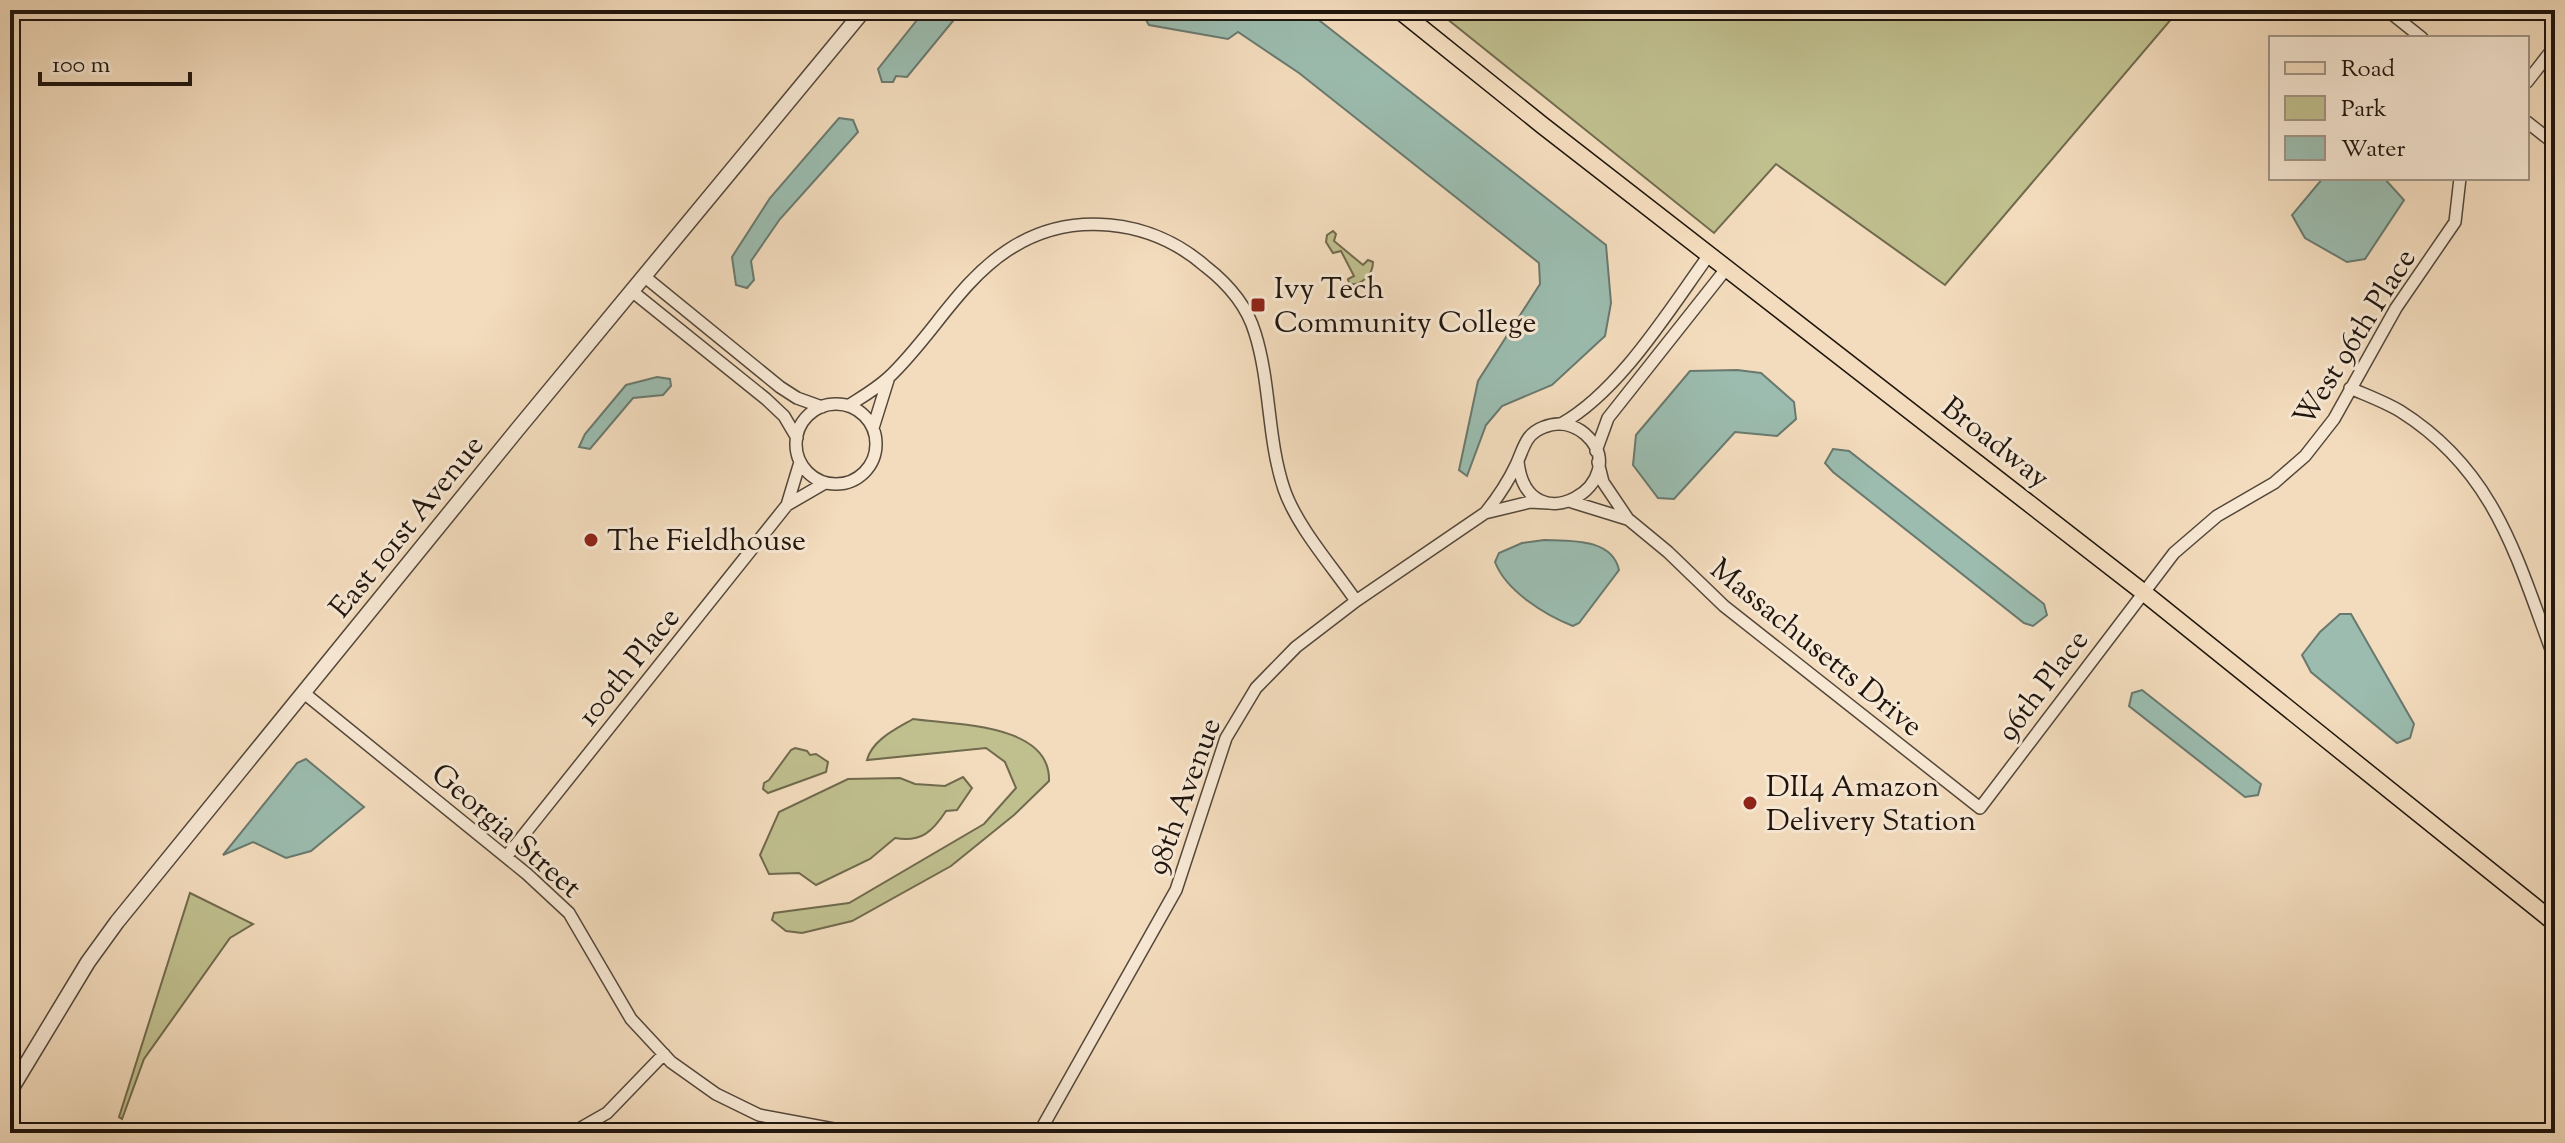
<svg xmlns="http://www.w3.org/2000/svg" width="2565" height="1143" font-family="'Sorts Mill Goudy',serif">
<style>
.green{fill:#c0bf8e;stroke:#706a4e;stroke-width:2}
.water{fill:#9bbcaf;stroke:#69796f;stroke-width:2}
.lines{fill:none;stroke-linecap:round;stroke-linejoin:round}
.minor-casing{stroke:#54473a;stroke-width:14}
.tertiary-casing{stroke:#54473a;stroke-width:17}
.primary-casing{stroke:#1f150e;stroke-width:19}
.motorway-casing{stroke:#1f150e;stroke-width:23}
.minor{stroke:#f7e8d4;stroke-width:11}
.tertiary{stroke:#f7e8d4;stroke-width:14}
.primary{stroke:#f3dcbd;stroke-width:16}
.motorway{stroke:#f3dcbd;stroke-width:20}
.poi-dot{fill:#8f2418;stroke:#f7e8d4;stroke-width:3}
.labels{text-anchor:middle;stroke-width:6;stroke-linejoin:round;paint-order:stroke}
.poi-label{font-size:30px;fill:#1f150e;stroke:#f7e8d4;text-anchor:start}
.street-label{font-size:30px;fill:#1f150e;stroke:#f7e8d4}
</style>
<rect width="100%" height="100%" fill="#f3dcbd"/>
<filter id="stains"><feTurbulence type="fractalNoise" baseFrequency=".0025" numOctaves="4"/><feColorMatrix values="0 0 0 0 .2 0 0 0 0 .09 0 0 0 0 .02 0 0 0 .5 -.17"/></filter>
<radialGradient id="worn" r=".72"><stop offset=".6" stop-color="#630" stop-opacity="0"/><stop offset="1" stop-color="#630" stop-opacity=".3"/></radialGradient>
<path class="green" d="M1436,10H2179L1945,285L1776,164L1714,233Z
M1333,231L1336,234L1334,241L1363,265L1368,260L1373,262C1373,275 1361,286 1349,284L1348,279L1354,276L1341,251L1333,253L1326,242L1327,235Z
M913,719C954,725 1051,723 1049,781L1014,815L951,866L852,921L802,933L786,931L772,920L774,913L849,903L984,824L1016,788L1005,762L986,748L867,760C872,740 896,729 913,719Z
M795,748L807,751L810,755L816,754L828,762L826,772L768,793L763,789L764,783L769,780L791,750Z
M963,777L972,788L957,810L946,811C933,831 921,843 895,838L870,859L816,885L799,873L769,874L760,855L779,812L848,779L900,778L915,784L945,786Z
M190,893L253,924L230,938L144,1059L122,1119L119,1117Z"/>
<path class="water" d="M925,10H962L907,77L896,76L893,82H882L878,69Z
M1140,10H1306L1606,245L1611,303L1605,336L1552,385L1502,406L1486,425L1467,476L1459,470L1478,381L1540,284L1539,263L1299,73L1238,32L1228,39L1149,25Z
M839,118L853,120L858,132L780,219L751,261L754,280L747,288L736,285L732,257L770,198Z
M2323,178H2384L2404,200L2365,259L2347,262L2305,238L2292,215Z
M1737,370L1761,373L1794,402L1796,419L1777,436L1735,432L1674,499L1658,498L1633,465L1636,435L1690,371Z
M657,377L670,379L671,386L663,395L633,398L590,449L579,447L585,434L626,385Z
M1833,449L1849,451L2044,604L2047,615L2033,626L2024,623L1833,472L1825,463Z
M1544,540C1571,541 1612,538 1619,570L1579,623L1573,626C1545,615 1506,591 1495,562L1499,553L1522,543Z
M2340,614H2351L2414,724L2410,738L2397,743L2311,672L2302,655L2320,632Z
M2142,690L2261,784L2258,795L2245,797L2129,706L2132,693Z
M306,759L364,807L311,851L286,858L253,842L223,855L297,763Z"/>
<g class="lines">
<g class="minor-casing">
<path id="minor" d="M2387,10L2422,38
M2527,82L2555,46
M2527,122L2555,144
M645,277L780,387L797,398L822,407
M633,292L766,399L784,416L797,438
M2350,388C2366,395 2385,402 2400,411C2497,472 2517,560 2555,660
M796 444a40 40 0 1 1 80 0a40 40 0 1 1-80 0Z
M848,406C862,397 876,389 888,378C931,338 958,283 1008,250C1070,209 1151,219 1205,266C1227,283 1247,306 1255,333C1271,384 1267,438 1284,489C1297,527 1333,567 1356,601
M1561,424C1620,391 1669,310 1709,255
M873,428L888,380
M1596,451L1608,418L1726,269
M1598,462L1603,482L1628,519L1668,552L1724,606L1980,808L2174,553L2217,516L2274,483L2305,456L2334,419L2396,308L2455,222L2460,178
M1572,502L1627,519
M787,505L800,462
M1486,512C1498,497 1508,482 1516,465C1524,448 1525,434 1544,427C1558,421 1573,424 1585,434C1638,481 1528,548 1518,462
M304,693L527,874L569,913L631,1019L671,1062L716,1094L759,1115L855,1133
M506,857L787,505L825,483
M572,1133L607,1113L664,1054
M1039,1133L1176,890L1226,738L1256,688L1296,647L1356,601L1485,513L1530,502L1548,503"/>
</g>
<g class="tertiary-casing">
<path id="tertiary" d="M10,1091L88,962L117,922L517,430L864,10"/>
</g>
<g class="primary-casing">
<path id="primary" d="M1399,10L1542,125L2143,592L2555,923"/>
</g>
<g class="motorway-casing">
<path id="motorway" d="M10,1130L14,1133"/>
</g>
<use href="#minor" class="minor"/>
<use href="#tertiary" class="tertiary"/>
<use href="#primary" class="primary"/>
<use href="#motorway" class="motorway"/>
</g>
<g class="poi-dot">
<rect x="1250" y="297" width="16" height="16" rx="4"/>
<circle cx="591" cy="540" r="8"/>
<circle cx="1750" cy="803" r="8"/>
</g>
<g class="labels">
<g class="poi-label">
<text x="1274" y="298">Ivy Tech<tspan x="1274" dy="34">Community College</tspan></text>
<text x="607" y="550">The Fieldhouse</text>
<text x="1766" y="796">DII4 Amazon<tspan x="1766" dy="34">Delivery Station</tspan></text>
</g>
<g class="street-label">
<text transform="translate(2354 337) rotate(-58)" y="10">West 96th Place</text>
<text transform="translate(1996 442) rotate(38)" y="10">Broadway</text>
<text transform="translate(406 526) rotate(-51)" y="10">East 101st Avenue</text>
<text transform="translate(1817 647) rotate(39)" y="10">Massachusetts Drive</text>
<text transform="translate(628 666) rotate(-51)" y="10">100th Place</text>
<text transform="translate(2042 685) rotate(-53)" y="10">96th Place</text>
<text transform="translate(1183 796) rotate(-70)" y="10">98th Avenue</text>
<text transform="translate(507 830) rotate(41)" y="10">Georgia Street</text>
</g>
</g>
<rect width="2565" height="1143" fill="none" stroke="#f3dcbd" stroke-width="40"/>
<rect x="12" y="12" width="2541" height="1119" fill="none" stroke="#1f150e" stroke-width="4"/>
<rect x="20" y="20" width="2525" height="1103" fill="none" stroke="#1f150e" stroke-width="2"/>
<rect x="2269" y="36" width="260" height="144" fill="#f7e8d4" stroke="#a19485" stroke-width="2"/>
<rect x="2285" y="62" width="40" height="12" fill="#f3dcbd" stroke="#a19485" stroke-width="2"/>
<text x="2341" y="76" font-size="24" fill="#1f150e">Road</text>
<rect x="2285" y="96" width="40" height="24" fill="#c0bf8e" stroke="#a19485" stroke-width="2"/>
<text x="2341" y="116" font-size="24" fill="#1f150e">Park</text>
<rect x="2285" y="136" width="40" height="24" fill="#9bbcaf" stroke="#a19485" stroke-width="2"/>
<text x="2341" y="156" font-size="24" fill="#1f150e">Water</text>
<path d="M40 72v12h150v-12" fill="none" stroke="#1f150e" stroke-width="4"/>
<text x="52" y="72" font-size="24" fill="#1f150e" stroke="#f7e8d4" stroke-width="6" paint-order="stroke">100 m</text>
<rect width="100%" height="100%" filter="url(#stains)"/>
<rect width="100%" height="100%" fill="url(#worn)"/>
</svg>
